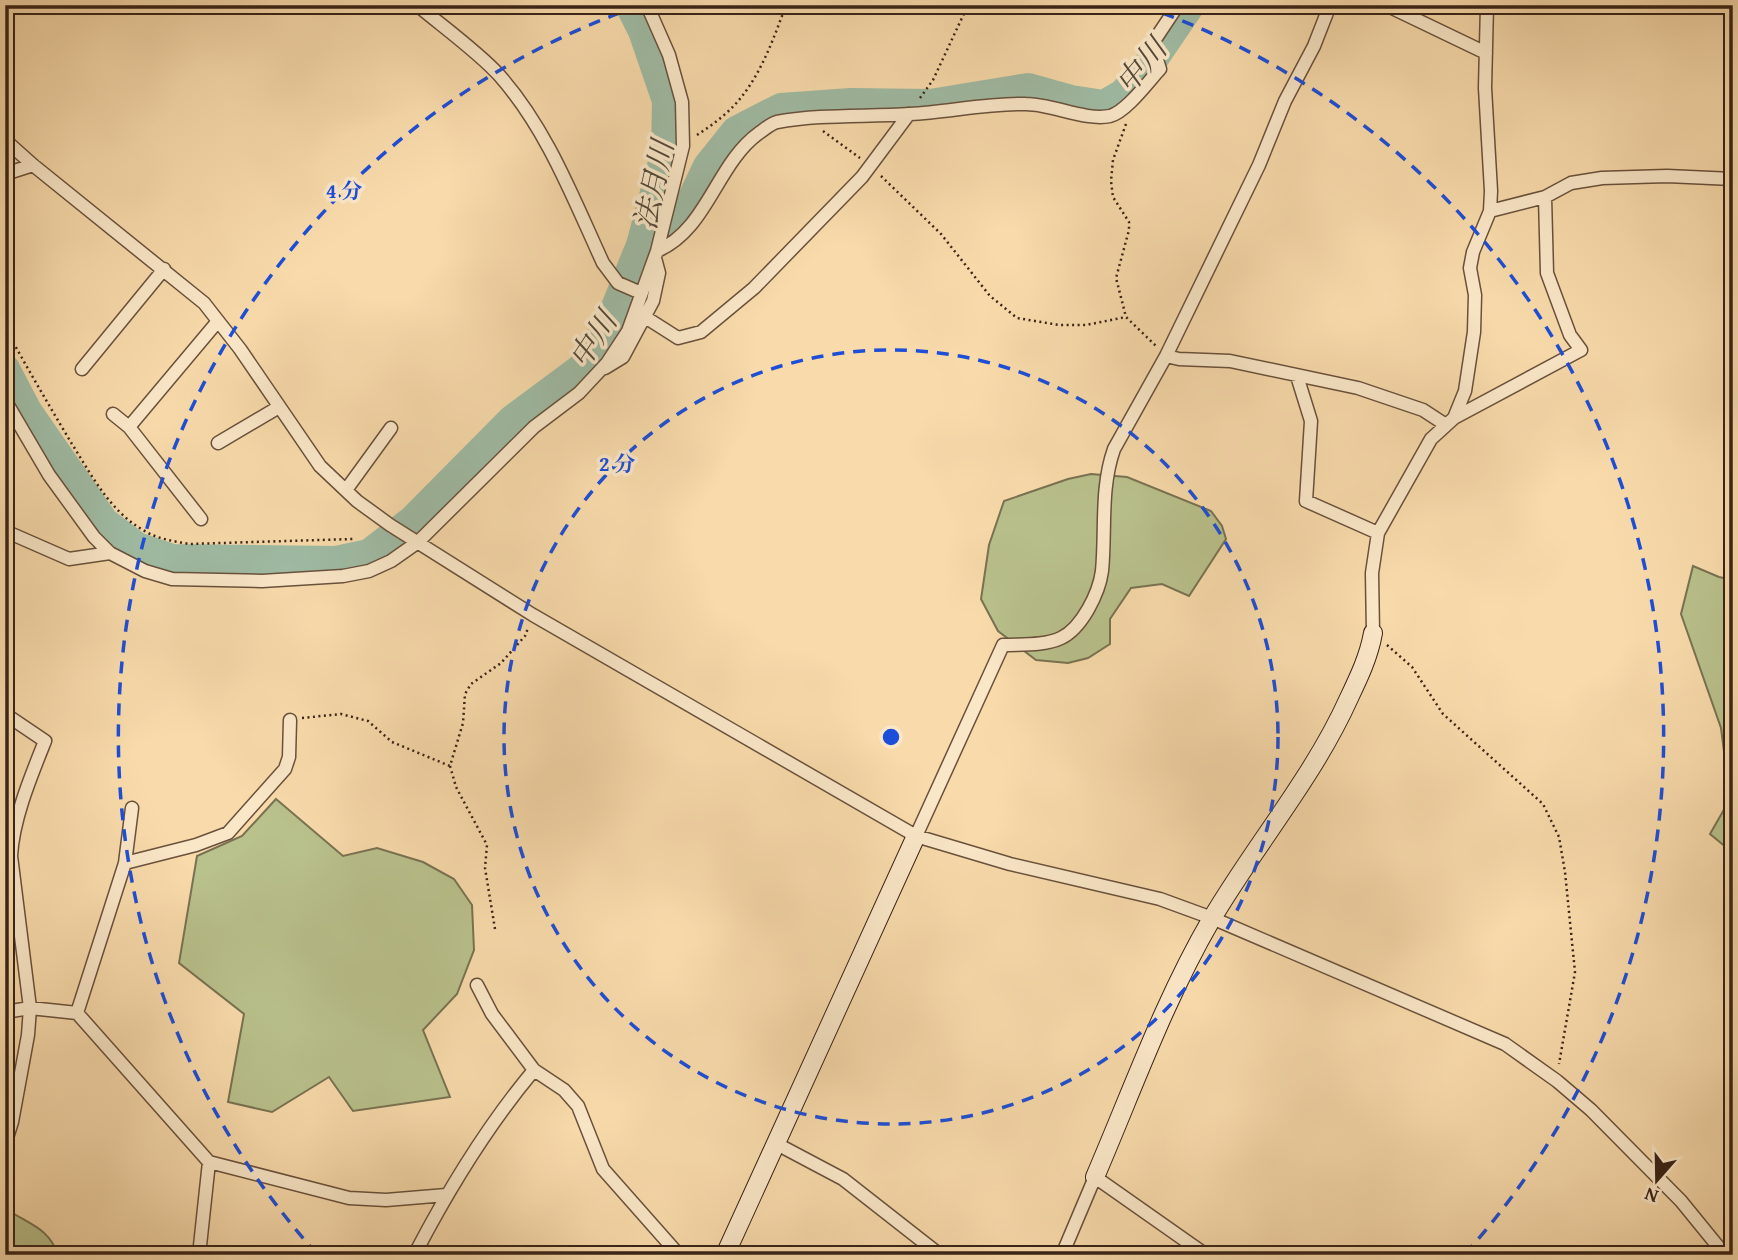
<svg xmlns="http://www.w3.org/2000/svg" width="1738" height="1260" font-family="'Gentium Book Plus','Noto Serif JP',serif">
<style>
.green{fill:#b9c18c;stroke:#797252;stroke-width:2}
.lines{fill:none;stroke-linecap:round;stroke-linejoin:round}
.river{stroke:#9fbba4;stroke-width:30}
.street-casing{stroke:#69513c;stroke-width:15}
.secondary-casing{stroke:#392317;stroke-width:20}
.path{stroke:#392317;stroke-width:2.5;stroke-dasharray:2 3.5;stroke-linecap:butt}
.street{stroke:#fae7c8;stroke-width:12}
.secondary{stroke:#fae7c8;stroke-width:18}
.ring{fill:none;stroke:#1d4ed8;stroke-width:3.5;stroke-dasharray:12 9}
.labels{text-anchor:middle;stroke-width:7;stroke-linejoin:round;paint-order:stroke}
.water-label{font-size:30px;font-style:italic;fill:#52493a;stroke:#fae7c8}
.centre{fill:#1d4ed8;stroke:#fae7c8;stroke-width:3.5}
.ring-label{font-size:21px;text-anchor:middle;font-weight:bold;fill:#1d4ed8;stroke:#fae7c8;stroke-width:7;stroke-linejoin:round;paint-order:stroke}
</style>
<rect width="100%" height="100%" fill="#f8daab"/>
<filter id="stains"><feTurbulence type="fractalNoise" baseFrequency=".00286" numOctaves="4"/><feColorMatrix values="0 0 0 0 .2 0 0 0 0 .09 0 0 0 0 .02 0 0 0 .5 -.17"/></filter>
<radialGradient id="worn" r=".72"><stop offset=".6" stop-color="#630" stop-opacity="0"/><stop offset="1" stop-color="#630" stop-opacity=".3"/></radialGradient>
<path class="green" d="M1091,474L1127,477L1211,511L1222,526L1226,539L1189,596L1162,584L1131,588L1110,619V644L1088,658L1068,663L1036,660L998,631L981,599L989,545L1004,501L1068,479Z
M1693,566L1719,577L1733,580V853L1710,834L1730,799L1721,728L1681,614Z
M276,799L343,856L377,848L423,862L454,879L472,905L474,950L457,994L423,1030L450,1097L353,1111L329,1077L272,1112L228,1102L244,1014L179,963L197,856L242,836Z
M5,1208C27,1224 49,1227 58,1255H5Z"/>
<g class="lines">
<path class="river" d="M641,245L682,221L708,166L736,131L781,108L851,103L930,104L1028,88L1071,100L1104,105L1123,94L1154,58L1190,5
M5,369L27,411L104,522L137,547L172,559L336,561L369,554L412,521L512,420L582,368L610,322L641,245L666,151L667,101L643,31L630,5"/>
<g class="street-casing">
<path id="street" d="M417,5C442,26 478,52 499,75C547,129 573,198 603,263L618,283L641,293
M1386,5L1486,53
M5,140L33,165L204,303L240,349L320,466L357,501L390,525L533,615L916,836L1010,864L1160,899L1212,918L1505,1044L1557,1081L1591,1110L1681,1201L1725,1255
M5,174L33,165
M1490,211L1545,197L1571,183L1602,178L1667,176L1733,179
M657,251C708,229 716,164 759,133C765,129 770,124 777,122C822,114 865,117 910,114C948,112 988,103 1026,104C1052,104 1085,121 1110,116C1126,112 1148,82 1160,69L1152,44L1178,5
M645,317L678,338L701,332L754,288L862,177L909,114
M1166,356L1179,359L1230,361L1358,388L1423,410L1446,425
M605,368L623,357L653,301L659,273L655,258
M82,369L164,269
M1297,376L1311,421L1306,501L1378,533
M5,400L49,475L94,537L110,553L145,571L172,579L262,581L343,576L369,571L391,561L418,542L534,427L579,393L607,363L628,331L657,251L683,146L682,102L669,55L647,5
M113,414L129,427L201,519
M1454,418L1581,350L1570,335L1547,273L1545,197
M129,427L218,321
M218,443L279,407
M346,490L391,428
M5,531L69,559L110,553
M1373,633L1372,573L1378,533L1431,439L1454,418L1465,391L1474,332L1475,295L1470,268L1473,252L1490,211L1491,191L1485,88L1487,5
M5,714L45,741C31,776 13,819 11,856L30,1008L28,1035L12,1122L5,1144
M916,836L1003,645C1022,644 1044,646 1061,638C1082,628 1099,593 1102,571C1106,530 1100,489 1114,449L1166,356L1259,165L1285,101L1314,46L1330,5
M125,863L196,845L228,833L285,769L289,757L290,720
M477,985L492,1014L534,1070
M5,1012L30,1008L77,1013L209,1162L349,1198L386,1200L446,1195
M77,1013L125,863L132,808
M775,1143L843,1179L940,1255
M199,1255L209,1162
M428,1255L417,1250C450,1187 488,1125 534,1070L564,1090L578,1106L603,1169L679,1255
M1062,1255L1095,1177L1206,1255"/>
</g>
<g class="secondary-casing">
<path id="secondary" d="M1095,1177C1132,1091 1164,1001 1211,920C1255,845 1313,778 1349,698C1359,677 1369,656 1373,633
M725,1255L916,836"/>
</g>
<path class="path" d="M920,98L933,80L968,5
M1126,124L1113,160L1111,181L1113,197L1129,222V230L1116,278L1126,317L1156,346
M823,131L860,158
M697,135C714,124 731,111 743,95C763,69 775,35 786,5
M881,176L941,234L990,296L1017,318L1059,325H1086L1126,317
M5,328C27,367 49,406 72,444C92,476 110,511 143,530C157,539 173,541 189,544L353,539
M1387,645L1412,667L1443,714L1543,804L1559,837L1565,872L1575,972L1559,1064
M302,718L341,714L368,721L392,742L450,766
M495,929L485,868L487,845L456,787L450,766L463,723L465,694L471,684L501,663L525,636L528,628"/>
<use href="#street" class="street"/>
<use href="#secondary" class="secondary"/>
</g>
<g class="ring">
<circle cx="891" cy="737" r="387"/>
<path d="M317 1254A773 773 0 0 1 639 6M1143 6A773 773 0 0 1 1465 1254"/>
</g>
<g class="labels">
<g class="water-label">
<text transform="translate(1141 66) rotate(-50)" y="10">中川</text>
<text transform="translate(654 185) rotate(-78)" y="10">法月川</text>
<text transform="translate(593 340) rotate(-57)" y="10">中川</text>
</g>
</g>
<circle cx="891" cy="737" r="10" class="centre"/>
<g class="ring-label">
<text x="344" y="198">4 分</text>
<text x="617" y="471">2 分</text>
</g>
<rect width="1738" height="1260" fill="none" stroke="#f8daab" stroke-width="28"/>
<rect x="7" y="7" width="1724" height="1246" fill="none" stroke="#392317" stroke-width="3.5"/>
<rect x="14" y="14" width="1710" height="1232" fill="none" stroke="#392317" stroke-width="2"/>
<g transform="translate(1657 1180) rotate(200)" stroke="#fae7c8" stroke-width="5" paint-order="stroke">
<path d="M0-5L12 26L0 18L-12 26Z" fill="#392317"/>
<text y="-10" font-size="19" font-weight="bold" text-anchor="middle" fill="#392317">N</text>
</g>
<rect width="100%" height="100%" filter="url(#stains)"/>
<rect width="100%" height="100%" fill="url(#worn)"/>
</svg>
